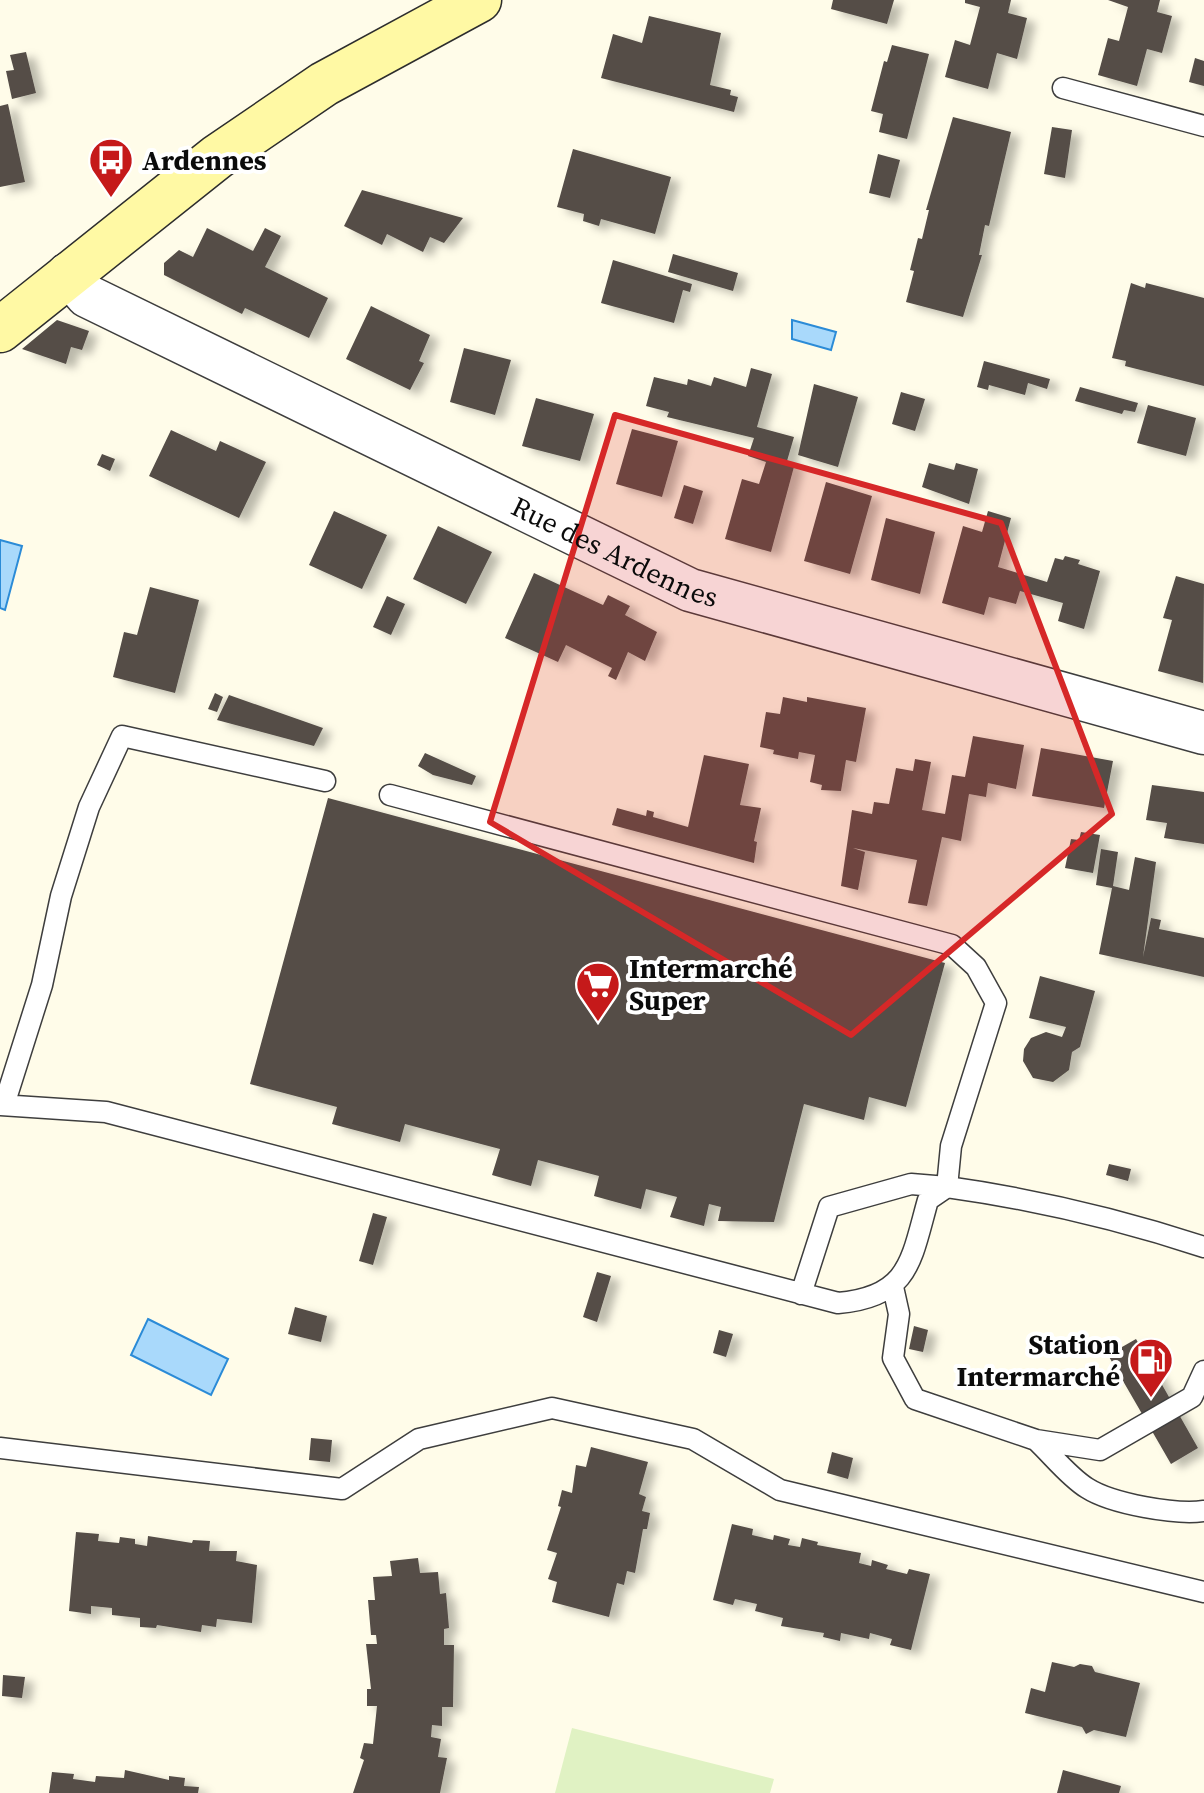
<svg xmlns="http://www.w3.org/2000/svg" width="1204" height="1793" font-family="'Source Serif 4',serif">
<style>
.pitch{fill:#e0f2c3}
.water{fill:#a9d9fb;stroke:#2b8bd7;stroke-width:2}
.building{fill:#544d47;filter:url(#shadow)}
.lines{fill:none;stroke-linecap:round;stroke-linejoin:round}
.service-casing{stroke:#3e3e3e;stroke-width:23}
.minor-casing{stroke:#3e3e3e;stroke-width:45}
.secondary-casing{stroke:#2d2d2d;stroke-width:47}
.service{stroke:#fff;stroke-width:20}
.minor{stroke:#fff;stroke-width:42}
.secondary{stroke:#fff9a4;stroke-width:44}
.marked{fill:#d62828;fill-opacity:0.2;stroke:#d62828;stroke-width:6;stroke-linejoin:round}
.labels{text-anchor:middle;stroke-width:8;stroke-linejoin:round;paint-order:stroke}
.poi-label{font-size:28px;font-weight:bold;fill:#0b0b0b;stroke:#fff;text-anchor:start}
.street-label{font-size:28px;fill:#0b0b0b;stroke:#fff}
</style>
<defs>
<filter id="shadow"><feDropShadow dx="9" dy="5" stdDeviation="4" flood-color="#0004"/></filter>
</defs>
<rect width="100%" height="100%" fill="#fffce9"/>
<path class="pitch" d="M572,1728L774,1779L770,1793H555Z"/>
<path class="water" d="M792,320L836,332L831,350L792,339Z
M0,540L22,546L5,610L0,608Z
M148,1319L228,1359L211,1395L131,1355Z"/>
<path class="building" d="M833,0H894L887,24L831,9Z
M965,0H1011L1008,13L1027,18L1017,59L997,53L988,89L945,77L955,40L970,45L980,7L965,3Z
M1108,0H1160L1157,12L1172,16L1162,53L1147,49L1137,86L1098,75L1108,38L1119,41L1128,7Z
M649,16L721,33L710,85L731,90L730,95L738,97L734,112L601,78L613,34L642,43Z
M892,45L929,54L907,139L879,132L883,114L871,111L884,61L887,62Z
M26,52L36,93L12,99L6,71L14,70L10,55Z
M1195,58L1204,61V86L1189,82Z
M8,104L25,182L0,187V106Z
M953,117L1011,132L989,226L985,225L979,255H982L963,317L906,302L914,271L910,270L918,238L922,239L929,210H926Z
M1052,127L1072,130L1065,178L1044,174Z
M573,149L671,177L655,234L601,219L599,226L583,221L584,214L557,207Z
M878,154L900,160L890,198L869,193Z
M362,190L380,195L463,218L444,243L430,237L423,252L387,234L382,245L344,226Z
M207,228L253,251L265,228L281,236L265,267L328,298L309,338L245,308L242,314L164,275V263L179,250L193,257Z
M673,254L738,273L733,291L668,272Z
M613,260L692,284L690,292L683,290L674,323L601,303Z
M1131,283L1145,288L1146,283L1204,298V386L1125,366L1126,361L1112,358Z
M371,306L430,335L419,361L424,363L410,390L346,359Z
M57,320L89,331L82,350L71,347L66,364L22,349Z
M464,348L511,360L495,415L450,402Z
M984,361L1050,379L1047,389L1028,383L1025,395L989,385L988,390L977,387Z
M751,368L772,374L757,427L794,437L787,461L795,463L771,552L725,539L742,479L759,484L766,462L748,456L754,438L667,417L669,412L646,406L654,377L687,385L688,379L711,386L714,377L746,387Z
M814,384L858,397L838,467L798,455Z
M1080,387L1138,403L1135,412L1124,410L1122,414L1075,401Z
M901,392L925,399L915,431L892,424Z
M536,398L594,414L580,461L522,446Z
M1148,405L1196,418L1186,456L1137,443Z
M632,429L678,441L662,497L616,484Z
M171,430L216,451L220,441L266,462L239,518L149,476Z
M102,454L115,459L110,471L97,465Z
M929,463L954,470L956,463L978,469L969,504L922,487Z
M826,482L872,496L850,574L804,561Z
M684,485L703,491L693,524L674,518Z
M334,511L387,535L362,589L309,565Z
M988,511L1011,518L998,567L1047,582L1055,558L1063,560L1065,556L1080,560L1078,564L1100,571L1084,629L1058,621L1063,603L1020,591L1016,604L989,597L984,615L942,603L963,526L982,532Z
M886,518L935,532L920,594L871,580Z
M438,526L492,552L466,604L413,579Z
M534,573L603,605L608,595L630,606L625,615L657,632L645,661L628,652L616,680L608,676L612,668L566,645L558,662L505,638Z
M1176,576L1204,584L1203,683L1158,671L1172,620L1163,618Z
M150,587L199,600L175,693L113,677L124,632L137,635Z
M387,596L405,604L391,635L373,627Z
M215,693L223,697L217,712L208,709Z
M229,695L323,728L314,746L217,720Z
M783,697L807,702V697L866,708L856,762L846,760L841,791L821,790L822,785L810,782L815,755L799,752L798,759L773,754L774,750L760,747L766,712L780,714Z
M973,736L1024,745L1016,789L988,783L986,797L969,794L961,841L942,837L927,906L908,903L917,860L853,848L865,852L858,890L841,886L852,810L872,814L874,802L889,804L896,768L913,771L915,759L931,762L922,810L945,814L952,775L965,777Z
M1041,748L1113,761L1104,808L1032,796Z
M425,753L476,776L472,785L433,775L418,766Z
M704,755L749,764L740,805L761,808L754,841L757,842L754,863L612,825L617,808L646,816L647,810L654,812L653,817L688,827Z
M1152,785L1204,792V844L1164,838L1167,823L1146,820Z
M328,798L945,963L906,1107L869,1097L864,1120L804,1104L774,1222L718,1221L721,1207L709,1204L704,1226L670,1217L677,1197L646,1189L641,1209L594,1196L599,1176L538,1160L531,1186L492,1175L500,1149L405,1124L400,1142L332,1124L337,1107L250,1084Z
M1081,832L1100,835L1093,873L1065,868L1071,839L1079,840Z
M1101,849L1118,852L1113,886L1129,890L1135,857L1156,862L1143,957L1151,918L1161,920L1159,929L1204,938V977L1099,954L1112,888L1096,885Z
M1040,976L1095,991L1080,1047L1072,1052L1069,1070L1053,1082L1033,1078L1023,1061L1024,1049L1031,1038L1046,1032L1062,1037L1066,1027L1029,1018Z
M1109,1164L1131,1169L1128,1181L1106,1175Z
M373,1213L387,1217L373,1265L359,1261Z
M597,1272L611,1276L597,1322L583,1317Z
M295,1307L327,1316L321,1342L288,1334Z
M914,1326L928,1330L923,1352L909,1349Z
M719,1330L733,1334L726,1357L713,1353Z
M1136,1339L1198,1448L1171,1464L1108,1355Z
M311,1438L332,1440L330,1462L309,1460Z
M591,1447L648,1462L639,1494L646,1497L642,1511L650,1513L647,1529H643L635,1573L627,1571L624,1585L617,1583L609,1617L552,1602L557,1582L548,1579L557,1553L547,1550L561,1507L558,1506L562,1490L572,1493L576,1465L586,1467Z
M832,1452L853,1458L848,1479L827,1473Z
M732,1524L753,1529L752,1535L773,1540L774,1535L790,1539L788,1545L800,1547L802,1538L818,1542L817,1545L861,1553L859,1563L871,1566L872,1560L888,1565L886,1569L907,1574L909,1569L930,1574L911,1650L890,1645L892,1639L870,1633L869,1639L841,1633L840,1641L823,1637L824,1633L781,1626L783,1618L755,1611L757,1604L735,1599L733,1605L713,1600Z
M76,1532L99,1534L98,1541L119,1543L120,1537L135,1539V1544L147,1546L148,1536L192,1543L193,1540L210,1541L209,1551H237L236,1561L257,1565L252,1623L217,1619L216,1627L202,1625L201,1632L157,1625L156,1628L140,1627V1618L112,1615V1608L91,1606V1614L69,1611Z
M418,1558L420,1573L438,1572L440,1594L446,1593L449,1628L444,1629V1645H454L453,1707H442V1726L432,1725L431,1737L441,1739L438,1757L447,1758L440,1793H353L364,1760L360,1758L364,1743L373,1744L377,1706H367V1689H371L366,1644H377L376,1635H371L368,1600H375L373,1577L392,1576L390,1561Z
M1052,1662L1074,1667L1080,1664L1092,1666L1095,1672L1140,1683L1126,1737L1094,1730L1086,1734L1082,1727L1025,1713L1031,1688L1045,1692Z
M3,1675L25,1677L22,1698L2,1696Z
M125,1770L169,1780V1776L185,1778L184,1786L199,1787L198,1793H49L52,1772L74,1774L73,1779L95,1782L96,1776L124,1778Z
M1063,1770L1121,1786L1119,1793H1057Z"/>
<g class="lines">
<g class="service-casing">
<path id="service" d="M1063,88L1204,126
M390,795L952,945L976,967L996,1003L951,1146L947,1187L911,1184L829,1207L801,1294
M0,1105L106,1112L838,1303C910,1297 911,1260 928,1200L947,1187C1033,1199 1122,1220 1204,1247
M4,1105L42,985L61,896L89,807L122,736L325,781
M893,1287L899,1314L893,1358L915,1399L1036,1440L1100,1450L1192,1397L1204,1371
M1036,1440C1052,1455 1069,1477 1087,1488C1112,1504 1176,1515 1204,1511
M0,1448L342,1489L419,1439L552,1408L693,1439L780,1490L1204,1592"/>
</g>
<g class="minor-casing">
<g id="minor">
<path id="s1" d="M68,274L87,296L690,590L1204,733"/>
</g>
</g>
<g class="secondary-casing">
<path id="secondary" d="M0,330L217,157L324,84L479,0"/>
</g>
<use href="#service" class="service"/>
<use href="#minor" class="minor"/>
<use href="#secondary" class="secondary"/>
</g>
<path class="marked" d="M615,415L1001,523L1112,814L851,1035L490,822Z"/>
<defs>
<g id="bus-pin" transform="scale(2.3)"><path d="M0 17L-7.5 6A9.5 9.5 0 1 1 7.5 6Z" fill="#c5191a" stroke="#fff"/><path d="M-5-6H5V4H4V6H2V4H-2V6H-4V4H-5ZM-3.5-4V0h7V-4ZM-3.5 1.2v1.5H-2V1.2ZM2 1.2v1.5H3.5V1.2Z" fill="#fff"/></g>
<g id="supermarket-pin" transform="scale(2.3)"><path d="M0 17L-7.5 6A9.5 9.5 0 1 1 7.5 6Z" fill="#c5191a" stroke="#fff"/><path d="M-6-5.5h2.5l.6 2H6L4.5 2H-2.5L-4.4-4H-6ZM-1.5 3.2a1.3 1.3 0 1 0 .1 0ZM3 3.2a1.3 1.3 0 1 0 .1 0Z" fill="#fff"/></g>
<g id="fuel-pin" transform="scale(2.3)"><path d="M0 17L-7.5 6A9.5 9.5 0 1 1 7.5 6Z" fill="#c5191a" stroke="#fff"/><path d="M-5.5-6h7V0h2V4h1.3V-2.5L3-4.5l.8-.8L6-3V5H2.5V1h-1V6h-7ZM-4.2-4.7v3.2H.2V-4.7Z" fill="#fff"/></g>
</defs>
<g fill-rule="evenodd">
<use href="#bus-pin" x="111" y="160"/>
<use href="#supermarket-pin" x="598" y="984"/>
<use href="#fuel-pin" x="1151" y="1360"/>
</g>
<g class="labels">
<g class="poi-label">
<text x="142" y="170">Ardennes</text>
<text x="629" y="978">Intermarché<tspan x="629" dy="32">Super</tspan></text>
<text x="1120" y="1354" text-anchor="end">Station<tspan x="1120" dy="32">Intermarché</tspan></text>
</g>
<g class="street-label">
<text dy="10" stroke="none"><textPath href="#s1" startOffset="616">Rue des Ardennes</textPath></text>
</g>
</g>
</svg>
